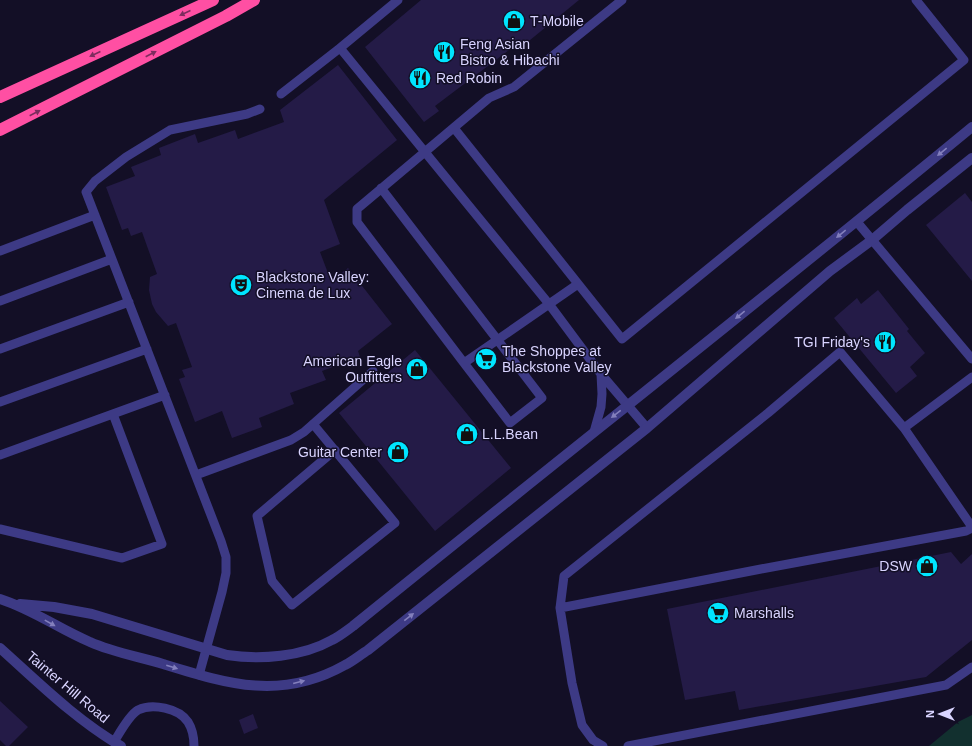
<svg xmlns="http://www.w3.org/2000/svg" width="972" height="746" font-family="Helvetica,sans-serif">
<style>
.green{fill:#12302f}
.building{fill:#241b47}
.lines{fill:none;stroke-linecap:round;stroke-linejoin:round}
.lane{stroke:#3d3a85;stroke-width:9}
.street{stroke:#3d3a85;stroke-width:10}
.highway{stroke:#ff4fa3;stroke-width:12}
.oneway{fill:#7d2c5e}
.oneway2{fill:#837fbc}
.labels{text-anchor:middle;stroke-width:3;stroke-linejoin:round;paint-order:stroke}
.poi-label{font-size:14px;fill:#d9d4ff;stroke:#130f26;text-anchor:start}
.street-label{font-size:14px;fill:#d9d4ff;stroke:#130f26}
</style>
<rect width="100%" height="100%" fill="#130f26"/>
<path class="green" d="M972,715V746H929L958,722Z"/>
<path class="building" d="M421,0H579L524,45L521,41L435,106L439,111L424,122L365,47Z
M338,65L397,140L324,200L340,244L320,252L331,281L348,268L392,324L358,351L360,357L322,371L326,380L290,393L294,404L259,418L262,427L232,438L222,411L195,422L179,379L185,377L182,370L192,367L176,323L168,326L156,312L152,304L149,290L150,277L157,274L142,232L131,236L128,228L122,230L106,187L135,176L131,167L161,155L159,148L195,134L198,143L235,130L238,139L284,122L280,110Z
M965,193L972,202V281L926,225Z
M878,290L909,329L907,331L925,353L910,367L917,376L896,393L834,318L857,298L861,304Z
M415,350L511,468L435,531L339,413Z
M951,552L961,564L972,554V640L926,677L739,710L735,691L685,700L667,609Z
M0,701L28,727L9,746H6L0,740Z
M253,714L258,728L244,734L239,720Z"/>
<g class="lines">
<path class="lane" d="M398,0L340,48L549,304L601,374L647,428
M281,94L340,48
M454,128L622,339L964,60L916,0
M381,188L542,398L510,423L464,363
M857,222L972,359
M0,251L95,215
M578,284L464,363L357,222V209L489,98L514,87L622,0
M0,301L112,259
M0,349L129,302
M0,402L147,349
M313,424L395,523L292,605L272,581L257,516L335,450
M904,428L972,377
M594,432L601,407L602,394L601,374
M0,455L165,395
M196,475L291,440L304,432L373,371
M0,529L122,558L162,544L113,414
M560,608L564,576L768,413L840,352L904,428L972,527
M199,675L222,592L226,573V557L221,541L86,192L95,181L126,157L170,130L247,114L260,109
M114,742C119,734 129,715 138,710C152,703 179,708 188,722C193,730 194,738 194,746
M603,746L593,740L582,725L572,683L560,608L761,569L966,531L972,528
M628,746L946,685L972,667"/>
<path class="street" d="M0,599C32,609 59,629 90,642C112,652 140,657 163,664C228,684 281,701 345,665C353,661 360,655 368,650L647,428L830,271L872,240L907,210L972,158
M20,604L54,607L92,614L227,655C260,660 302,657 332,640C340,636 346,631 353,626C559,459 767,296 972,127
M0,648C38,682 76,720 121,746"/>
<path class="highway" d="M0,97L213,0
M0,130L226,16L254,0"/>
</g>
<defs><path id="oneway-solid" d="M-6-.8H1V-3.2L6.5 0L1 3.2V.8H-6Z"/></defs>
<g class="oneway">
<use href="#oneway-solid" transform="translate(185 13) rotate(156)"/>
<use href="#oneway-solid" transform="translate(95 54) rotate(155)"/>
<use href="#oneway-solid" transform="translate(151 54) rotate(-27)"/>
<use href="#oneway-solid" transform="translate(35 113) rotate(-27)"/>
</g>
<g class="oneway2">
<use href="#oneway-solid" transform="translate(942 152) rotate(141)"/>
<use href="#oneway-solid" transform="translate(841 234) rotate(141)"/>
<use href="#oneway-solid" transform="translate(740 315) rotate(141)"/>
<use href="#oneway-solid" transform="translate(616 414) rotate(142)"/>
<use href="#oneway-solid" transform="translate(409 617) rotate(-38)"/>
<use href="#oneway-solid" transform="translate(50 623) rotate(29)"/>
<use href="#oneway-solid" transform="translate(172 667) rotate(17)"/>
<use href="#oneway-solid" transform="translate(299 682) rotate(-14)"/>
</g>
<defs>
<g id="shop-disc" transform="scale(1.15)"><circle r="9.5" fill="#00e5ff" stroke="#130f26"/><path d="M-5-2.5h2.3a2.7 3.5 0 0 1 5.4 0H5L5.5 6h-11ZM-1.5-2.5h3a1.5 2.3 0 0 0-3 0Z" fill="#111"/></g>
<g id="restaurant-disc" transform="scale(1.15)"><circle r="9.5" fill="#00e5ff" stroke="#130f26"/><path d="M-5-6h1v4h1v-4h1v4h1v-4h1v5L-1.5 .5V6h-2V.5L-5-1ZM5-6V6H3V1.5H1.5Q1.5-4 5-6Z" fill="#111"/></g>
<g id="theatre-disc" transform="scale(1.15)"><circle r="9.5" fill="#00e5ff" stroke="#130f26"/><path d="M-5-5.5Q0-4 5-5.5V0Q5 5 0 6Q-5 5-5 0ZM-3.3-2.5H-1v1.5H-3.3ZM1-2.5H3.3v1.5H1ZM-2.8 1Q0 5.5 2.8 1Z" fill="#111"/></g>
<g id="supermarket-disc" transform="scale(1.15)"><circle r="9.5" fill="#00e5ff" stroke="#130f26"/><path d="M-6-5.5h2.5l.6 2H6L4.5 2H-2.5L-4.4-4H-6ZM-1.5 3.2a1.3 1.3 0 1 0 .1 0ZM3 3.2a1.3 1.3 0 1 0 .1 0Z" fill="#111"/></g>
</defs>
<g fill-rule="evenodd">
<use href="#shop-disc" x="514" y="21"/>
<use href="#restaurant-disc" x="444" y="52"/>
<use href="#restaurant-disc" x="420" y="78"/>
<use href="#theatre-disc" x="241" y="285"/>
<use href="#restaurant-disc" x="885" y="342"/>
<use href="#supermarket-disc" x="486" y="359"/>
<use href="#shop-disc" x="417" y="369"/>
<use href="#shop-disc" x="467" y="434"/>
<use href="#shop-disc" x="398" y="452"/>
<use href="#shop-disc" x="927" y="566"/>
<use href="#supermarket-disc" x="718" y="613"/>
</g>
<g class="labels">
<g class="poi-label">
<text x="530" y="26">T-Mobile</text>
<text x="460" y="49">Feng Asian<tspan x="460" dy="16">Bistro &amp; Hibachi</tspan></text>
<text x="436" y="83">Red Robin</text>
<text x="256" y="282">Blackstone Valley:<tspan x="256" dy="16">Cinema de Lux</tspan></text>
<text x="870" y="347" text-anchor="end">TGI Friday's</text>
<text x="502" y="356">The Shoppes at<tspan x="502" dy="16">Blackstone Valley</tspan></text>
<text x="402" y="366" text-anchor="end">American Eagle<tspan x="402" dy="16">Outfitters</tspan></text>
<text x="482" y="439">L.L.Bean</text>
<text x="382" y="457" text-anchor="end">Guitar Center</text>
<text x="912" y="571" text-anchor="end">DSW</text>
<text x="734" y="618">Marshalls</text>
</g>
<g class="street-label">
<text transform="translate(68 687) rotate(40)" y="5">Tainter Hill Road</text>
</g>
</g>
<g transform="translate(940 714) rotate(270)" stroke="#130f26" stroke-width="3" paint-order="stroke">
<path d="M0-3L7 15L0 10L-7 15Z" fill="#d9d4ff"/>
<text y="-6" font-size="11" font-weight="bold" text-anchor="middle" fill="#d9d4ff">N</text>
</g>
</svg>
